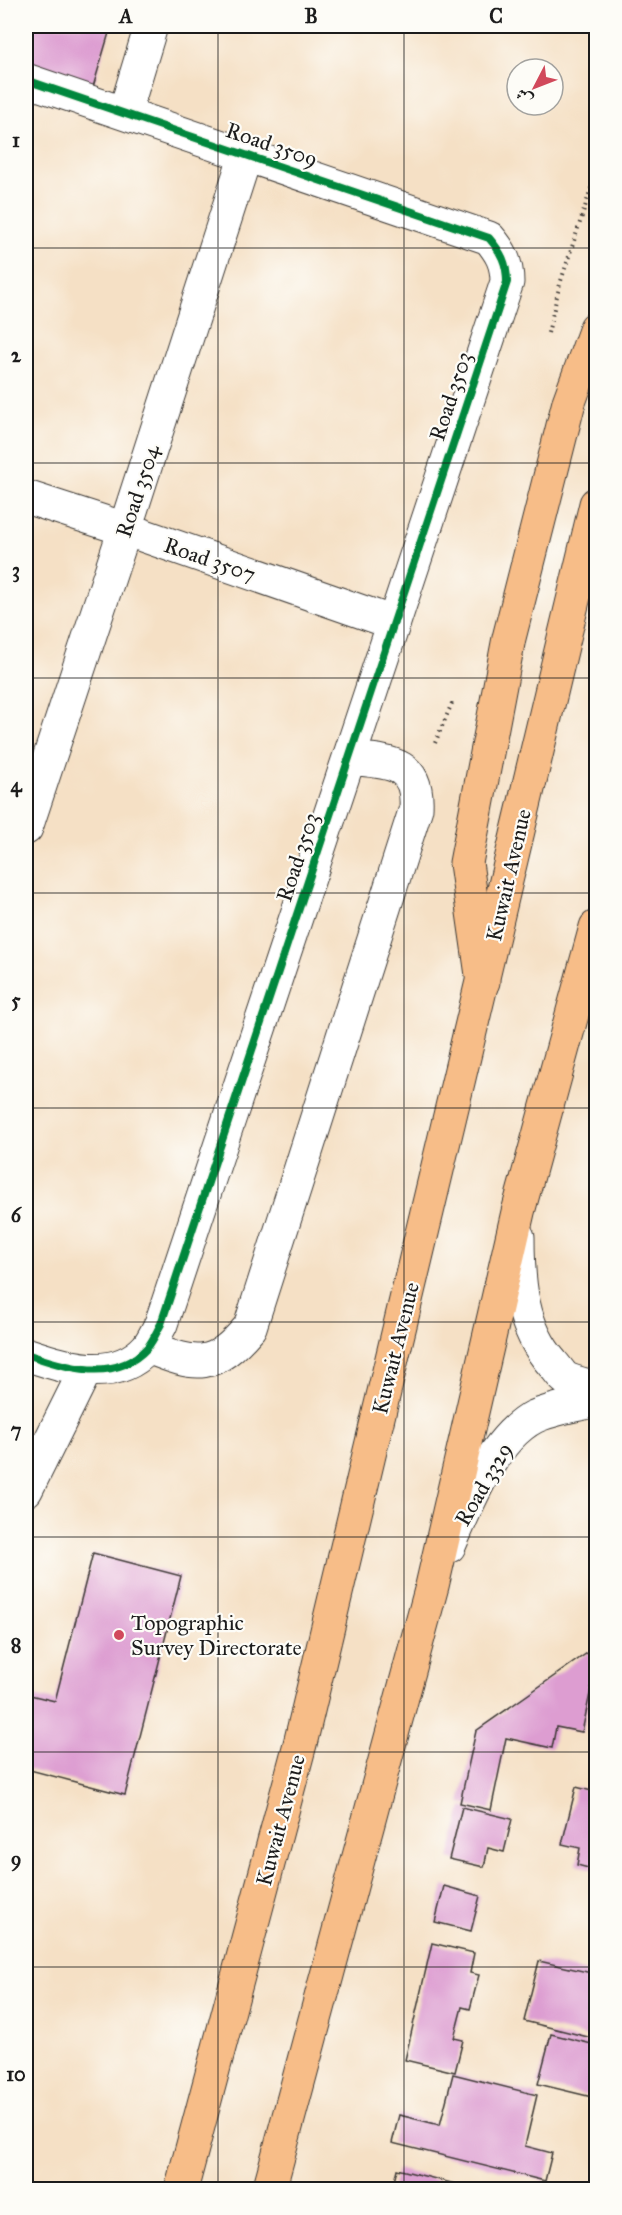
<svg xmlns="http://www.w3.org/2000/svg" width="622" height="2215" font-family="'IM FELL Great Primer',Amiri,serif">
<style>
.building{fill:#dd9dd1}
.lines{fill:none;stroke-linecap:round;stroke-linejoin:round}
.minor-casing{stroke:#3d3935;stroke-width:35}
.major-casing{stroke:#3d3935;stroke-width:35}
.highway-casing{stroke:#3d3935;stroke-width:35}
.path{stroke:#3d3935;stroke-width:4;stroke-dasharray:1.5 4.5;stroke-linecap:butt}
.minor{stroke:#fff;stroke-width:33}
.major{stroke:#f7bd88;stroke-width:33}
.highway{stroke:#f7bd88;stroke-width:33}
.cycleway-casing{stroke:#fdfcf7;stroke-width:11}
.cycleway{stroke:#00873e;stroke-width:8}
.grid{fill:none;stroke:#1c1c1c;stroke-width:1.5;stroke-opacity:0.55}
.poi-dot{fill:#d1495b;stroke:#fdfcf7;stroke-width:2}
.labels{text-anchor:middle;stroke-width:4.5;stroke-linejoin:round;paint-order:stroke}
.street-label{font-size:22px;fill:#1c1c1c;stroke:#fdfcf7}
.poi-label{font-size:22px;fill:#1c1c1c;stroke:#fdfcf7;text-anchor:start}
.neatline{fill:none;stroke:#1c1c1c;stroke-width:2}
.grid-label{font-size:20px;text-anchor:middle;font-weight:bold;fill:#1c1c1c}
</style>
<rect width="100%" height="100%" fill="#fdfcf7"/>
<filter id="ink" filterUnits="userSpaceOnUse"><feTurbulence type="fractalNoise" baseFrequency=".0167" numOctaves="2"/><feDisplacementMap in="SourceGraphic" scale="12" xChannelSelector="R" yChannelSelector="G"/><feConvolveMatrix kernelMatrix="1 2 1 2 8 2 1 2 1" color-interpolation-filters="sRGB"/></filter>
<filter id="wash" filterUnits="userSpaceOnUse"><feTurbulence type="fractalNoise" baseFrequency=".008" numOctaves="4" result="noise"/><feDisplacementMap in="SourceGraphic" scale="24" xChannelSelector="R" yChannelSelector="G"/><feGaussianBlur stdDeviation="1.35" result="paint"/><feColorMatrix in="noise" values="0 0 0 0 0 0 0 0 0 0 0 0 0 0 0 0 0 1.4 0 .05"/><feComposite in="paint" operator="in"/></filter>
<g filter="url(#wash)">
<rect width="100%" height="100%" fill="#f5e0c5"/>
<g id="blocks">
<path class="building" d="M26,26H111L93,87L26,67Z
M93,1553L181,1576L125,1795L26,1769V1694L55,1701Z
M590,1651L596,1652V1665L582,1732L556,1727L552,1748L506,1738L491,1810L460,1803L476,1731Z
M576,1787L596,1792V1870L577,1865L580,1848L562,1844Z
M462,1807L512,1819L504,1852L488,1848L484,1867L449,1859Z
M444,1886L480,1896L471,1931L435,1922Z
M432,1943L474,1953L470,1973L479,1975L470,2009L462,2007L454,2038L463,2040L455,2072L405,2060Z
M539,1961L596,1974V2039L524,2021Z
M551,2034L596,2045V2098L538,2084Z
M453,2074L537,2095L525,2146L552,2153L545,2181L392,2143L399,2115L440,2125Z
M397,2169L475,2189V2190H392Z"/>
</g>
</g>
<g filter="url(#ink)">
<use href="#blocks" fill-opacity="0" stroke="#3d3935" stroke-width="1.5"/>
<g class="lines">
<g class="minor-casing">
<path id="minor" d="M26,80L489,238C501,252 507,263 507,282L161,1324C157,1331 153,1341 147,1348C114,1384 65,1367 26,1354
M125,112L151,26
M26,497L125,529L394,623
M26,828L125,529L246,154
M518,1237C518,1282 521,1328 553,1364C557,1368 561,1375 565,1378C574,1383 587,1385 596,1388
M148,1347C198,1367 213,1370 250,1327L416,808C419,760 386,762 349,758
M26,1490L85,1371
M449,1546C467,1505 493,1438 534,1417C551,1409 578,1405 596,1400"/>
</g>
<g class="major-casing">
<path id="major" d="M181,2190L300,1744L596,504
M269,2190L432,1586L518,1212L596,927"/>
</g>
<g class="highway-casing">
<path id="highway" d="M483,982L466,863L509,638L569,402L596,328"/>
</g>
<path class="path" d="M548,333L560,284L596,173
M435,743L452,703"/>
<use href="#minor" class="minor"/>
<use href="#major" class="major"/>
<use href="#highway" class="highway"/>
<g class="cycleway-casing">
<path id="cycleway" d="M26,80L489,238C501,252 507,263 507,282L161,1324C157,1331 153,1341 147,1348C114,1384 65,1367 26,1354"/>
</g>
<use href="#cycleway" class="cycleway"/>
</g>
</g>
<path class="grid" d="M218,26V2190M404,26V2190M26,248H596M26,463H596M26,678H596M26,893H596M26,1108H596M26,1322H596M26,1537H596M26,1752H596M26,1967H596"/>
<circle class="poi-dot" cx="119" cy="1635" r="6"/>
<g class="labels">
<g class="street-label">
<text transform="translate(272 144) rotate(19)" y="8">Road 3509</text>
<text transform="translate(450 396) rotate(-72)" y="8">Road 3503</text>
<text transform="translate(137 491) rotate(-72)" y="8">Road 3504</text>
<text transform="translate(210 559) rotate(19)" y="8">Road 3507</text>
<text transform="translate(297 857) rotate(-72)" y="8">Road 3503</text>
<text transform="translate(508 875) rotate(-77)" y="8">Kuwait Avenue</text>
<text transform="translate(395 1348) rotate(-76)" y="8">Kuwait Avenue</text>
<text transform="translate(483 1484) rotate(-60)" y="8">Road 3329</text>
<text transform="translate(280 1820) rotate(-75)" y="8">Kuwait Avenue</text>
</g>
<g class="poi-label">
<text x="131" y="1630">Topographic<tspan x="131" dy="25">Survey Directorate</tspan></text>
</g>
</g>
<rect width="622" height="2215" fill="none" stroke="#fdfcf7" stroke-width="66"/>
<g transform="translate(535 87) rotate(228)"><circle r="28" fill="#fdfcf7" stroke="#a3a29f" stroke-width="1.5"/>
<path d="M0-4.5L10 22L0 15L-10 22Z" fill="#d1495b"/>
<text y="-9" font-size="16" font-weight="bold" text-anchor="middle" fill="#1c1c1c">ش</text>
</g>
<rect x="33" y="33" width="556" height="2149" class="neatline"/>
<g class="grid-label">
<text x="126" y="23">A</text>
<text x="311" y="23">B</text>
<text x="496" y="23">C</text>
<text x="16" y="147">1</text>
<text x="16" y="362">2</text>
<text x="16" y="577">3</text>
<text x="16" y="792">4</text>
<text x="16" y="1007">5</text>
<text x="16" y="1222">6</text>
<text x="16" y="1437">7</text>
<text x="16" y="1652">8</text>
<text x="16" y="1866">9</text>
<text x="16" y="2081">10</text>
</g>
</svg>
